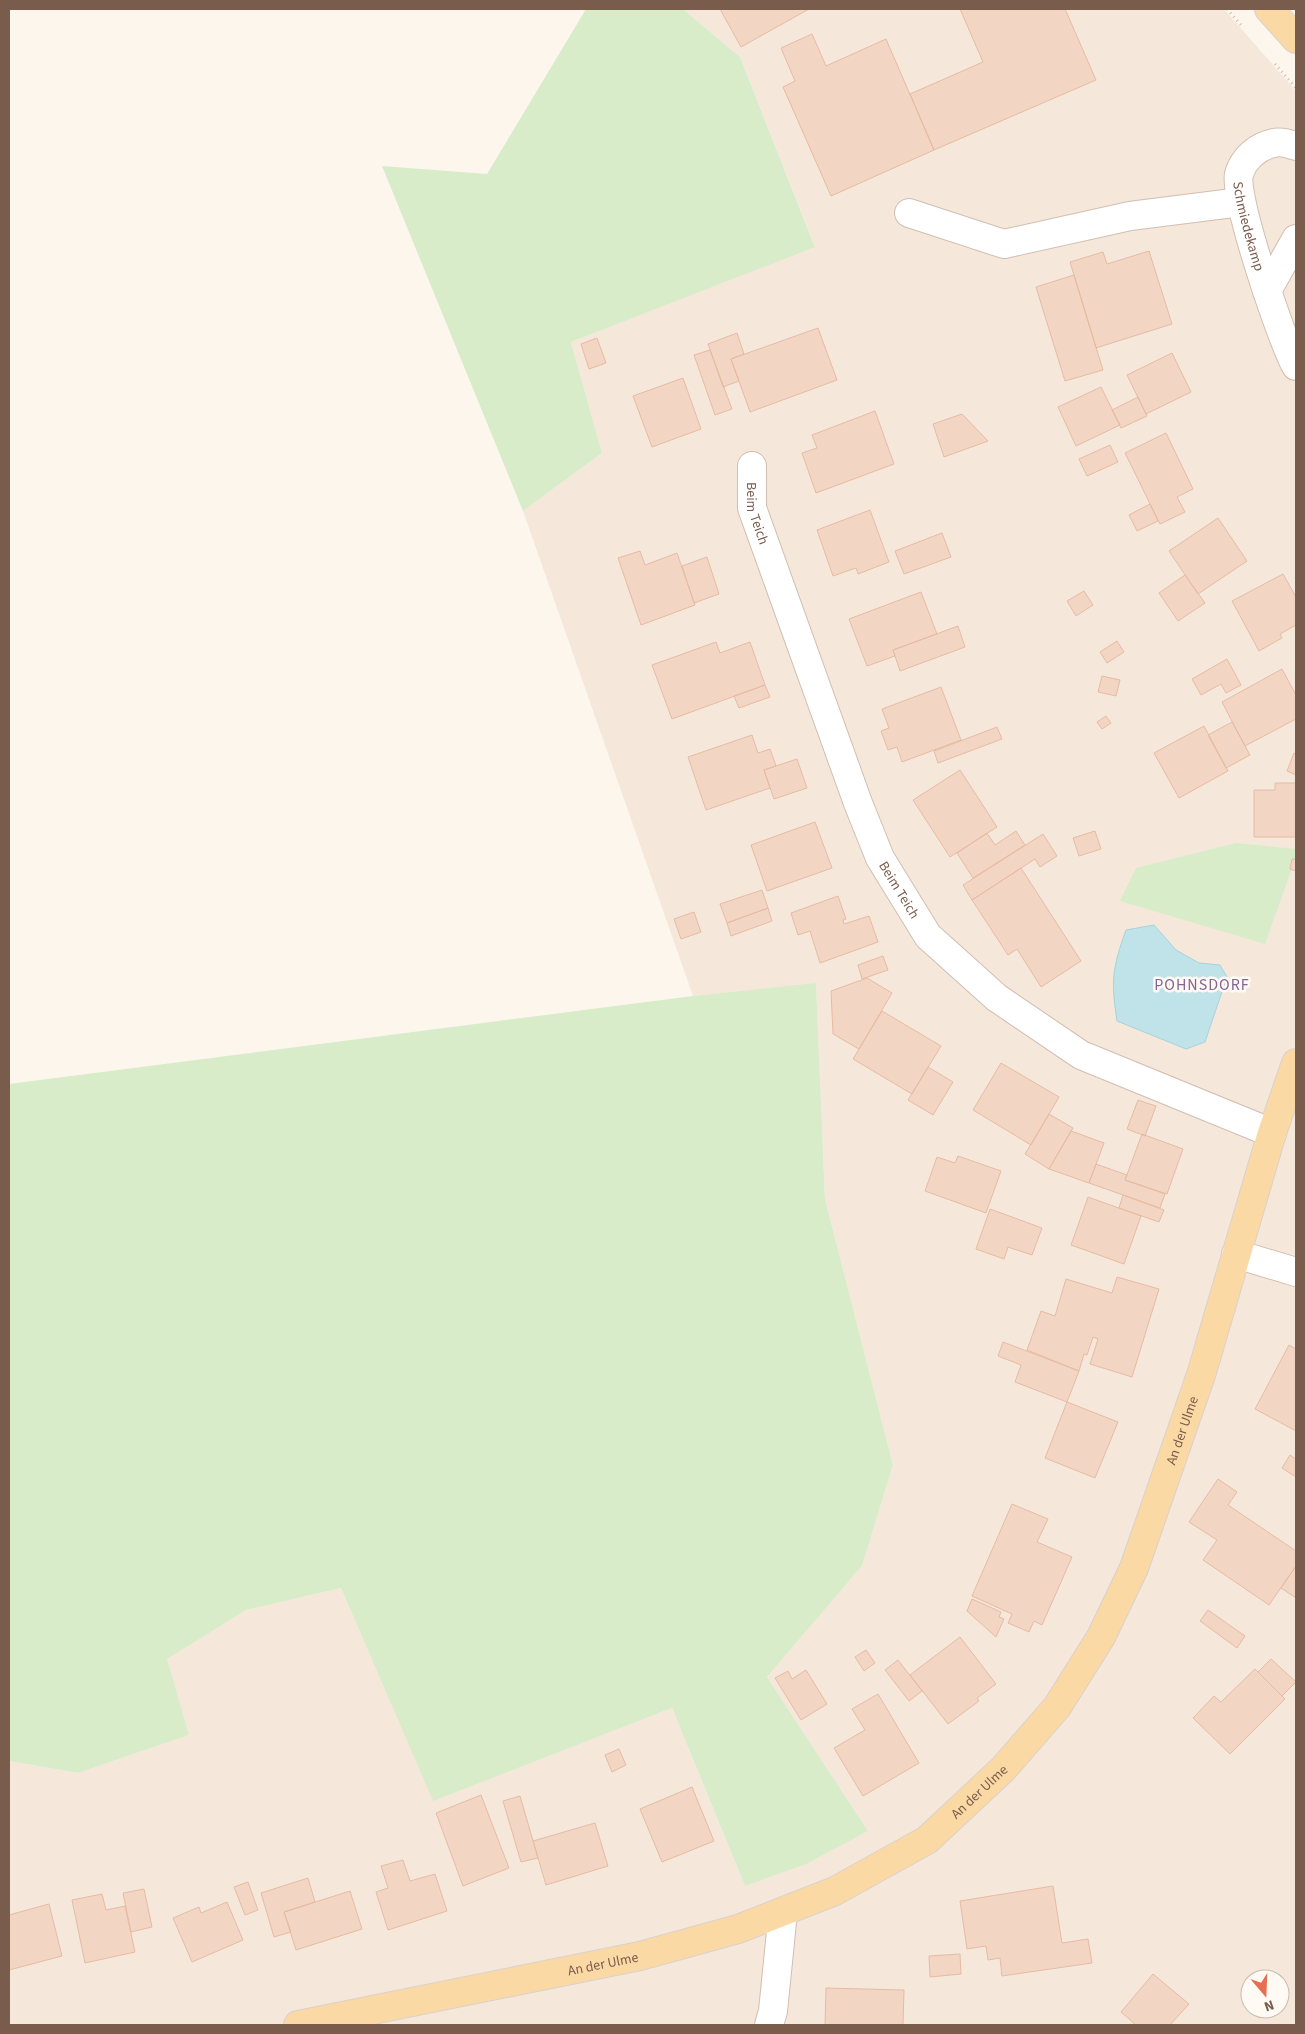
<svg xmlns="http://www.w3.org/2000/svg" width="1305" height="2034" font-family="'Source Sans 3',sans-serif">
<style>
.residential{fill:#f5e8da;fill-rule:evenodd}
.green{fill:#d8ecc9}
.water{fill:#bfe3e8;stroke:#a5d3da}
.building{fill:#f3d5c3;stroke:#e6bba3}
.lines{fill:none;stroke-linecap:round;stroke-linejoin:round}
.minor-casing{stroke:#d1beb0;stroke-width:30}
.major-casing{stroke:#dad1cd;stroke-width:30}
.path{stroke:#d9b8a5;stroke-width:3;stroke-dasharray:1 4;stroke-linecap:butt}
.minor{stroke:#fff;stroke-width:28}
.major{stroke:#fbd9a5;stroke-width:28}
.labels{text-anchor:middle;stroke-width:5;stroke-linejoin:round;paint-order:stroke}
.street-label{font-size:14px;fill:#7a5c4d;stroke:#fffaf3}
.quarter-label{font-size:16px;letter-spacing:1px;fill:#846695;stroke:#fffaf3}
</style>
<rect width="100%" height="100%" fill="#fdf6ec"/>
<path class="residential" d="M683,9H1224L1296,91V2025H9V1761L78,1773L189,1735L166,1659L246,1610L341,1588L433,1800L672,1708L745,1886L868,1831L767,1677L862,1566L893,1465L825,1199L816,984L693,996L523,511L602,453L571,342L815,246L740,57ZM1154,925L1176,950L1199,963L1220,965L1186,1049L1117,1021ZM1250,1979H1280V2009H1250Z"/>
<path class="green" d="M586,9H683L740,57L815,247L571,342L602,453L523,511L382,166L487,174Z
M1236,843L1296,849V857L1265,944L1120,901L1136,868Z
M816,983L825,1199L893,1465L862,1566L767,1677L868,1831L806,1864L745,1886L672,1708L433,1801L341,1588L246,1610L167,1659L189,1735L78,1773L9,1761V1084L693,996Z"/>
<path class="water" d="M1154,925L1176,950L1199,963L1220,965L1227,977L1205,1042L1186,1049L1117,1021C1111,981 1112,969 1126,930Z"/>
<path class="building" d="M720,9H809L741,47Z
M960,9H1065L1096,80L934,150L910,94L983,62Z
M812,34L826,66L886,39L934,150L831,196L783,87L795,81L781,48Z
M1149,251L1172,324L1096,348L1070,262L1103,252L1107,264Z
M1074,275L1103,370L1065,381L1036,287Z
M818,328L837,380L750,412L731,359Z
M737,333L744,354L731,359L739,381L723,387L708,344Z
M597,338L606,363L589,369L581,344Z
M710,350L732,409L715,415L694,355Z
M1172,353L1191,392L1146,414L1127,375Z
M683,378L701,429L652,447L633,396Z
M1101,387L1120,425L1076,446L1058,407Z
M1138,397L1147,416L1121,428L1112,410Z
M875,411L894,464L816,493L802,453L817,448L812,435Z
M962,414L988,441L944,457L933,424Z
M1166,433L1193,489L1177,497L1185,512L1160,524L1125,453Z
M1110,445L1118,462L1087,476L1079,459Z
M1150,504L1158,521L1137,531L1129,515Z
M870,510L889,562L858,574L856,568L833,576L817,530Z
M1218,518L1247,561L1198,594L1169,551Z
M942,533L951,557L904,574L895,551Z
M640,551L645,565L677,553L695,605L641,625L618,558Z
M707,557L719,594L694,603L682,566Z
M1283,574L1296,597V625L1280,634L1282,638L1259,651L1232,601Z
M1185,575L1205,603L1178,621L1159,593Z
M1084,591L1093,605L1076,616L1067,601Z
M921,592L937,634L893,650L895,656L867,666L849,619Z
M958,626L965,647L900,671L893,650Z
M1117,641L1124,652L1107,663L1100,652Z
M716,642L720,653L750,642L765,685L672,719L652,665Z
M1227,659L1241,685L1226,693L1221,684L1201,695L1192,679Z
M1282,669L1296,695V719L1245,746L1222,702Z
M1102,676L1120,680L1116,696L1098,692Z
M765,685L770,697L739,708L734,696Z
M941,687L961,740L902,762L897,747L888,750L881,731L889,728L882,709Z
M1106,716L1111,723L1102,729L1097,722Z
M1232,722L1250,755L1226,768L1208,735Z
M1204,726L1228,771L1179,798L1154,753Z
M997,727L1002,739L938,763L934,751Z
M752,735L758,753L770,749L776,766L764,770L770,788L706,810L688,757Z
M1294,753L1296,754V775L1287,771Z
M797,759L807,788L774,799L764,770Z
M960,770L997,827L950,857L913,800Z
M1275,783H1296V837H1254V790H1275Z
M815,822L832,868L767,891L751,845Z
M1016,831L1025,845L973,878L957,853L987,833L995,845Z
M1095,831L1101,849L1079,856L1073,838Z
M1043,834L1057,856L1040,867L1035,859L972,900L963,885Z
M1292,859H1296V871L1290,869Z
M1021,868L1081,961L1041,987L1017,949L1008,955L972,900Z
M762,890L768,908L727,923L720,904Z
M838,896L846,919L843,920L844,924L869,916L878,942L820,963L810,931L798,935L791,913Z
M768,908L772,921L731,936L727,923Z
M694,912L701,932L681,939L674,919Z
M883,956L888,970L862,979L858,965Z
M867,978L892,993L859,1049L833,1034L831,991Z
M882,1011L941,1046L912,1094L853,1059Z
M1001,1063L1059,1097L1031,1145L973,1110Z
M928,1067L953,1082L933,1115L908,1100Z
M1138,1100L1156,1106L1145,1136L1127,1129Z
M1049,1114L1073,1128L1049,1169L1025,1154Z
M1071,1131L1104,1143L1089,1183L1049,1169Z
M1142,1134L1183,1149L1167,1194L1125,1180Z
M958,1156L1001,1171L986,1213L925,1191L937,1157L955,1163Z
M1096,1164L1127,1175L1125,1180L1165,1194L1160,1208L1089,1183Z
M1123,1195L1164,1210L1159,1222L1119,1208Z
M1088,1197L1141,1216L1124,1264L1071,1245Z
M990,1209L1042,1228L1032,1255L1008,1247L1004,1259L976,1249Z
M1117,1277L1159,1289L1132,1377L1090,1364L1098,1339L1093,1337L1087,1355L1084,1354L1079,1371L1027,1350L1041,1311L1055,1316L1066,1279L1112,1293Z
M1003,1342L1079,1371L1067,1402L1015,1382L1021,1365L998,1356Z
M1289,1345L1296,1349V1431L1255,1409Z
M1067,1402L1118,1422L1095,1478L1045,1458Z
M1290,1455L1296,1459V1477L1282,1468Z
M1218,1479L1237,1492L1228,1505L1296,1551V1566L1269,1605L1203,1560L1217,1540L1189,1522Z
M1012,1504L1048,1519L1037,1542L1072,1557L1042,1625L1034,1621L1029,1632L1008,1623L1012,1614L972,1596Z
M1296,1566V1598L1281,1588Z
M972,1599L1001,1612L999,1617L1004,1619L996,1637L967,1611Z
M1208,1610L1245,1636L1237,1648L1200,1621Z
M960,1637L996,1684L977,1698L979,1701L948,1724L910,1675Z
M866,1650L875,1663L864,1671L855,1657Z
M1271,1659L1296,1682L1282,1696L1258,1672Z
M898,1660L922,1691L909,1701L885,1670Z
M1255,1669L1285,1699L1230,1754L1193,1718L1214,1696L1221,1702Z
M806,1670L827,1704L801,1720L775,1678L788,1671L792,1679Z
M878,1694L919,1763L863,1796L834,1748L865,1730L852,1709Z
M619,1749L626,1765L612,1772L605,1755Z
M692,1787L714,1841L662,1862L640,1809Z
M481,1795L509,1868L463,1886L436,1813Z
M520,1796L538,1858L521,1862L503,1801Z
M595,1823L608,1866L546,1885L533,1841Z
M403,1860L410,1881L435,1874L447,1911L388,1930L376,1892L388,1888L381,1866Z
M308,1878L315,1902L284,1912L291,1932L274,1937L261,1893Z
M248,1882L258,1910L245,1915L234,1887Z
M1053,1886L1062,1943L1088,1939L1092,1963L1002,1976L1000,1958L988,1960L986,1946L967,1949L960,1901Z
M144,1889L152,1927L131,1932L123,1893Z
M350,1891L362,1929L296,1950L284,1912Z
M102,1894L106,1910L125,1906L135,1952L85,1963L72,1900Z
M227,1902L243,1940L192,1962L173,1918L199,1907L201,1913Z
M49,1904L62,1956L9,1970V1915Z
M960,1954L961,1974L930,1977L929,1956Z
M1153,1974L1189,2004L1170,2025H1136L1121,2012Z
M826,1988L904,1990L903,2025H825Z"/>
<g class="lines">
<g class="minor-casing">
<g id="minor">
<path id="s1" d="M1296,146C1290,144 1280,141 1274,143C1258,146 1244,158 1239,174C1232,194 1283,344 1296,366"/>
<path d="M909,213L1004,244L1130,216L1241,202"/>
<path d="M1267,291L1296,239"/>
<path id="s2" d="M752,466V508L858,803L880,858L928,936L997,998L1081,1055L1272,1133"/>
<path d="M1236,1254L1296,1272"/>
<path d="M769,2025L773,2011L783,1912"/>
</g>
</g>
<g class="major-casing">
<g id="major">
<path d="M1269,9L1296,39"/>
<path id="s3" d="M298,2025L640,1956L738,1929L835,1891L927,1840L1003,1769L1057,1707L1101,1637L1134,1568L1201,1375L1272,1133L1296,1063"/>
</g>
</g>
<path class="path" d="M1227,9L1241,25
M1275,64L1296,88"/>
<use href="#minor" class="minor"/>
<use href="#major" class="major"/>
</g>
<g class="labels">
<g class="street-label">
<text dy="5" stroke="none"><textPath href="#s1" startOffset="125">Schmiedekamp</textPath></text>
<text dy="5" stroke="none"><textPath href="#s2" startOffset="48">Beim Teich</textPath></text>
<text dy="5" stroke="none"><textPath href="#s2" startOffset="452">Beim Teich</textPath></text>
<text dy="5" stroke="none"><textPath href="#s3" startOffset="1151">An der Ulme</textPath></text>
<text dy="5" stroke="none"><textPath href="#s3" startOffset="731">An der Ulme</textPath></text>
<text dy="5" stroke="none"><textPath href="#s3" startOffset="311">An der Ulme</textPath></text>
</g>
<g class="quarter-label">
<text x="1202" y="990">POHNSDORF</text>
</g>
</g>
<rect width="1305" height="2034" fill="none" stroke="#7a5c4d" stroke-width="20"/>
<g transform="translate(1265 1994) rotate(161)"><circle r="24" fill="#fffaf3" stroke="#cabbb1"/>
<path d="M0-4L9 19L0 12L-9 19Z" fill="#e76f51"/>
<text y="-8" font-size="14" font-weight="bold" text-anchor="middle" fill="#7a5c4d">N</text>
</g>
</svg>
